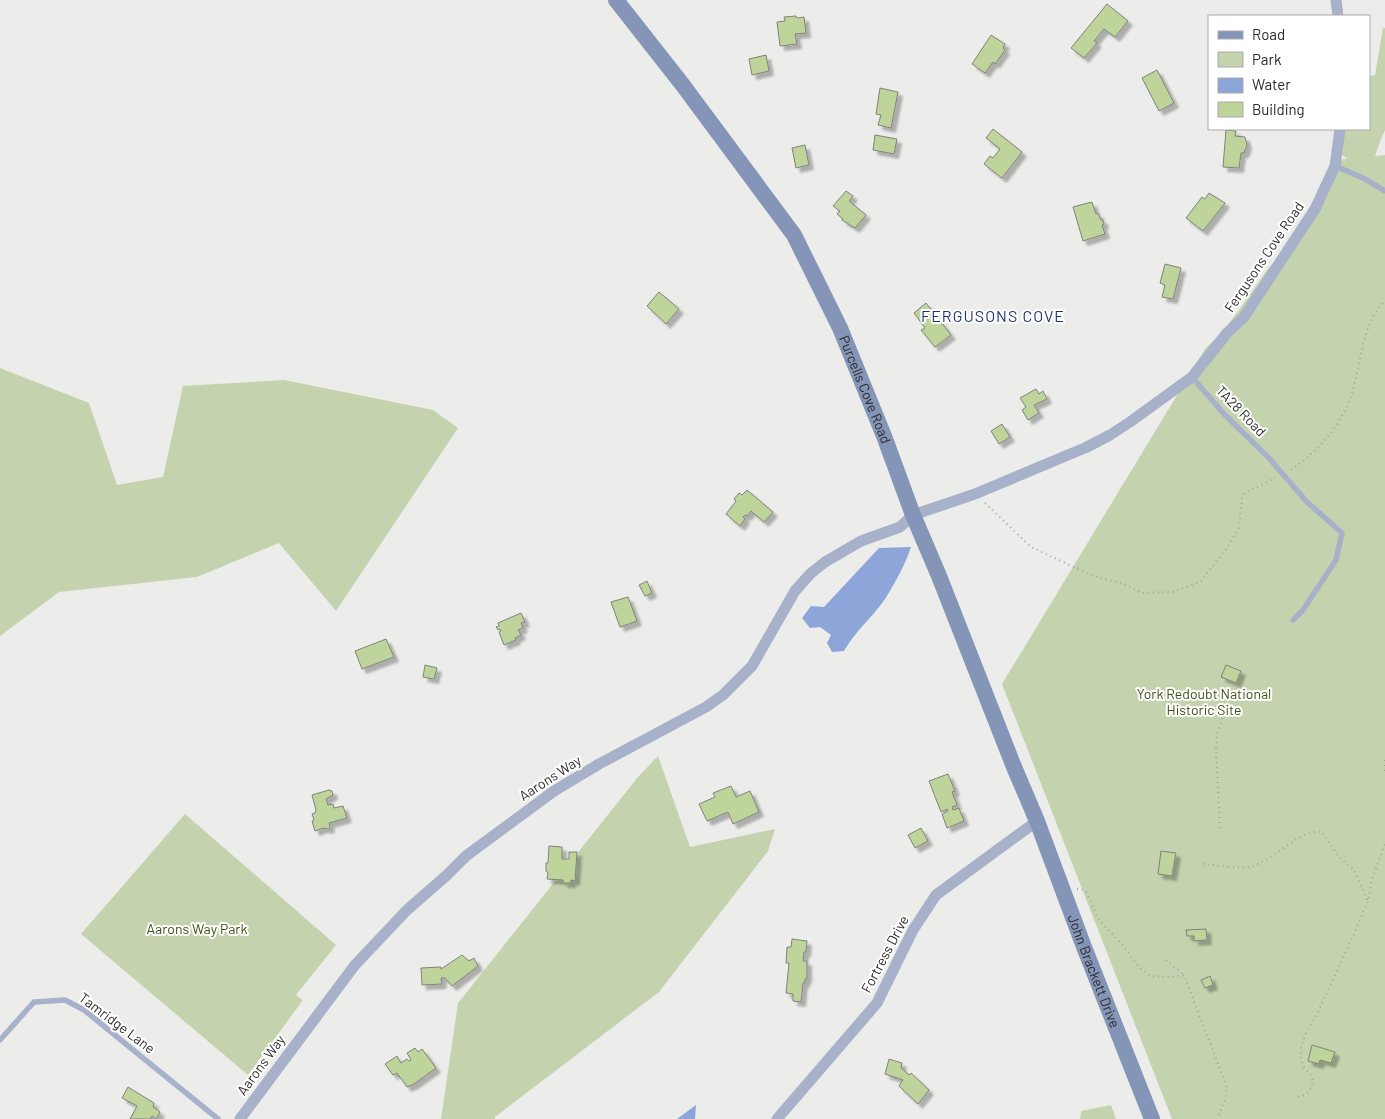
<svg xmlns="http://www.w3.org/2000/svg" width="1385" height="1119" font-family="Barlow,sans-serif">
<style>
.green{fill:#c4d2ae}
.water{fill:#8ea5da}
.building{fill:#bed49a;stroke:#80817e;filter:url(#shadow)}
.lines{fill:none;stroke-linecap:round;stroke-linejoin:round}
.path{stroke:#a2a3a1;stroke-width:2;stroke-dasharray:1 4;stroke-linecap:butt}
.lane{stroke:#a7b2ca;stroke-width:5.5}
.street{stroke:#a7b2ca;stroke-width:11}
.secondary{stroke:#8595b8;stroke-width:16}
.labels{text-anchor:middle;stroke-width:4;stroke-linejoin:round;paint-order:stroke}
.street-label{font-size:14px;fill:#2a2a29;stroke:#fff}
.park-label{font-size:14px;fill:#3c4f10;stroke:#fff}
.quarter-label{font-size:16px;letter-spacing:1px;fill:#20356d;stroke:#fff}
</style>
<defs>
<filter id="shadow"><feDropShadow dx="4.5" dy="4.5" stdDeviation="1" flood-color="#0004"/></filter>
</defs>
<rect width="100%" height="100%" fill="#ecedea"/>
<path class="green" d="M1383,28H1385V130L1379,144L1375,156L1385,155V1119H1172L1002,684L1205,349L1224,330L1239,310L1267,270L1298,236L1337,160L1347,159L1341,154L1342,129H1369V76L1375,75Z
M0,368L89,403L117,485L163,477L183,386L284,380L433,410L458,428L336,611L279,543L197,577L59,592L0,636Z
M658,756L690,847L775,829L768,851L659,992L495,1117V1119H441L458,1003L638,777Z
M185,814L336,945L296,995L303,1000L248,1075L81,934Z
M1111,1105L1116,1119H1080L1081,1111Z"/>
<path class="water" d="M911,547C905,565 895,583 885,599C872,618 856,630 844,651L832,652L827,643L831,635L820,627L810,628L802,618L811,606L824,607L879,548Z
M696,1105L695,1119H677Z"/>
<path class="building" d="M1107,4L1128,21L1115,37L1104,29L1094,41L1097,43L1084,58L1071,48Z
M796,16L797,18L804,17L806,33L795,34L797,44L780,46L777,22L785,21L784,17Z
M991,35L1005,44L1003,48L1005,50L995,64L993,62L985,73L972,64Z
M766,55L769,71L752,75L749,59Z
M1157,70L1174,103L1159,111L1142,78Z
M880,88L898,92L891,128L878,125L881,115L876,114Z
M993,129L1022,152L1002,178L984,164L990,156L993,158L1000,149L986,138Z
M1226,130L1236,131L1235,136L1245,137L1247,145L1244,153H1241L1239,168L1223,167Z
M875,135L897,139L894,154L873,150Z
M805,145L809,165L796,168L792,148Z
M846,191L853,196L849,201L866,215L855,228L842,220L843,219L837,214L840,211L833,206Z
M1209,193L1225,203L1203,231L1186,218L1202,197L1205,199Z
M1092,202L1096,214L1098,213L1101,220H1103L1104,224L1102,225L1105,234L1083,241L1073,207Z
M1165,264L1181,268L1173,299L1162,297L1165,285L1160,283Z
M659,292L679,309L666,324L647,306Z
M926,303L951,335L935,347L921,330L925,328L914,313Z
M1036,389L1039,394L1043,391L1047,399L1034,405L1039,413L1028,420L1022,410L1026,407L1020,398Z
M1002,424L1010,437L999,444L991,431Z
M747,490L773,512L764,522L751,511L747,516L745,515L743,517L745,519L740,526L726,514L736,501L734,499L739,493L742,495Z
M647,581L652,593L645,596L639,585Z
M628,597L637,621L620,627L611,602Z
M521,613L525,622L521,623L523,628L518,630L521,635L515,638L516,640L504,645L499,632L501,631L500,629L498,630L496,627L499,626L498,623Z
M386,639L394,657L362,669L355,651Z
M425,665L437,668L434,679L423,677Z
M1226,665L1241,671L1236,683L1221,677Z
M948,774L955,791L952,792L957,805L952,807L953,810L959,808L964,821L947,828L942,814L948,811L947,809L941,812L929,781Z
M731,786L736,797L750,791L759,812L733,824L728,812L707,821L699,804L715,797L713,793Z
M329,790L332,791L333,795L326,799L328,805L333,804L334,808L343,806L347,818L329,823L330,827L329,829L323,828L315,831L312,821L314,820L312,814L315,813L316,810L312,795Z
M921,828L928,841L915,848L908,835Z
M549,846L562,847V859H569V852H577L575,881L571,880V883H563V880L547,879L548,873L546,871V863H548Z
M1161,851L1176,853L1172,876L1158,874Z
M1206,929L1207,940L1194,941V936H1187L1186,930Z
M792,939L807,941L806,952H804L803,961H807V979H805V983H803L801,1002L793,1001V994L786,993L789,963H786L787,947H791Z
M462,955L469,961L474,958L478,966L452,986L445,978H441L442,984L422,985L421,968L441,967V969Z
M1210,976L1213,985L1205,988L1201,980Z
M1312,1045L1335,1052L1331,1063L1320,1060L1319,1064L1308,1061Z
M415,1048L418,1052L422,1049L436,1068L414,1084L407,1087L397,1073L393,1075L385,1064L397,1056L401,1063L407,1059L409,1061L411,1060L407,1053Z
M889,1059L902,1063L901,1068L909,1075L911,1073L929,1090L918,1104L899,1086L903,1080L885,1074Z
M128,1087L154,1103L153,1107L160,1112L156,1119L152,1116L150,1119H130L137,1106L122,1098Z"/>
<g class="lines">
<path class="path" d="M1291,470C1321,449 1344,423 1354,386C1361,359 1364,320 1385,301
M985,503L1031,547L1093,576L1122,583L1142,593L1172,592L1200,582L1228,547L1239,527L1242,498L1245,493L1275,478
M1385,760V775
M1220,828L1216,748L1217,734L1224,713L1244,682
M1203,864C1215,865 1238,869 1249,867C1272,862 1301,828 1322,832L1339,857L1354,870L1368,901
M1077,889H1081L1086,891L1098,919L1120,942L1139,967L1150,976L1169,977L1184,975L1227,1087L1225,1100L1217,1119
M1166,960L1184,975
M1298,1097L1305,1095L1310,1090L1313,1082L1310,1074L1304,1067L1301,1058V1048L1305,1035L1318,1012L1354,934L1368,901L1372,880L1385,843"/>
<path class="lane" d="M1335,166L1363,178L1385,191
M1192,377L1224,414L1268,457L1307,502L1342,533L1336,560L1303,610L1293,620
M0,1040L34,1002L65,1000L84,1010L218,1119"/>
<path class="street" d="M1336,0L1338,16
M240,1119L340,985L355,965L407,910L447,875L466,856L554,791L599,764L706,707L723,695L752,666L795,591L810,574L825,562L861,541L900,527L913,515L975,494L1087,447L1110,435L1130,422L1192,377L1227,333L1244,317L1315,209L1335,166L1340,129
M777,1119L877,1003L913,930L936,895L1037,821"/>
<path class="secondary" id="s1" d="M616,0L682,84L794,235L840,328L884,436L913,515L939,576L1014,767L1037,821L1084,947L1152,1119"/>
</g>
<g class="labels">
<g class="street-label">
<text transform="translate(1264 257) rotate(-56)" y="5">Fergusons Cove Road</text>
<text dy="5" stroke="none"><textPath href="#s1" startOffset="465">Purcells Cove Road</textPath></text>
<text transform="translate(1241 411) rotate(46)" y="5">TA28 Road</text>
<text transform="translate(550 778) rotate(-33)" y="5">Aarons Way</text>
<text transform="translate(885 954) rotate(-62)" y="5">Fortress Drive</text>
<text dy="5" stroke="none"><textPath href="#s1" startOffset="1090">John Brackett Drive</textPath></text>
<text transform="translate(117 1023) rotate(37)" y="5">Tamridge Lane</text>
<text transform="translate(261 1065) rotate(-54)" y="5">Aarons Way</text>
</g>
<g class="park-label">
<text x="1204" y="699">York Redoubt National<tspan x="1204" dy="16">Historic Site</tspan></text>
<text x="197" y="934">Aarons Way Park</text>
</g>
<g class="quarter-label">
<text x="993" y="322">FERGUSONS COVE</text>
</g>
</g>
<rect x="1208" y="15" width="162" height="115" fill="#ffffff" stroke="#aaaaa9"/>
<rect x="1218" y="31" width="25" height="8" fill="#8595b8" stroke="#aaaaa9"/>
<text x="1252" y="40" font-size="15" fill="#2a2a29">Road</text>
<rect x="1218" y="52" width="25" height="15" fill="#c4d2ae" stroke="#aaaaa9"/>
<text x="1252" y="65" font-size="15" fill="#2a2a29">Park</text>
<rect x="1218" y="78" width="25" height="15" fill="#8ea5da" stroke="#aaaaa9"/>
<text x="1252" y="90" font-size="15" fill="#2a2a29">Water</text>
<rect x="1218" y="102" width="25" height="15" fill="#bed49a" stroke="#aaaaa9"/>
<text x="1252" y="115" font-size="15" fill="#2a2a29">Building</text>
</svg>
